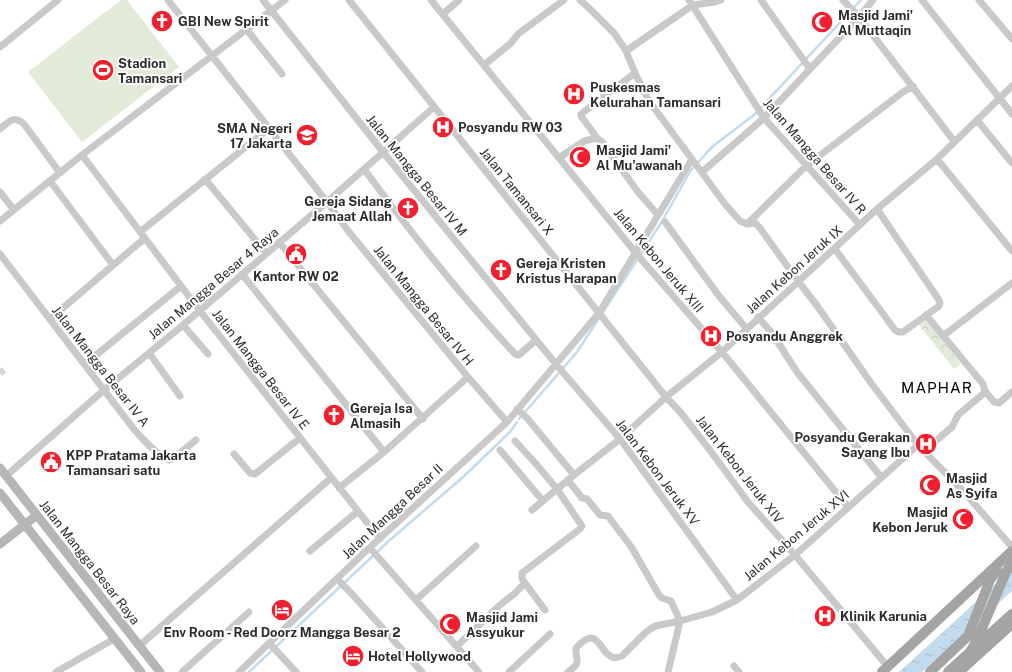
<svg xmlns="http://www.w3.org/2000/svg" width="1012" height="672" font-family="'Public Sans',sans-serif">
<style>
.grass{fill:#e2ebd8}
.park{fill:url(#park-crowns)}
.water{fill:url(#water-ripples)}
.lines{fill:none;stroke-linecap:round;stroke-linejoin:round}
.stream{stroke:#c2dced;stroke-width:2.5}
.street-tunnel{stroke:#d5d5d5;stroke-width:7;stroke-dasharray:7 3.5;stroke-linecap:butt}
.street{stroke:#c9c9c9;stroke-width:7}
.secondary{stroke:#b6b6b6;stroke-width:9}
.primary{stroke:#a4a4a4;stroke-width:10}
.labels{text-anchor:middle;stroke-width:4;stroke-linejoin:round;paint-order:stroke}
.poi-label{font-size:13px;font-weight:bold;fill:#2c2c2c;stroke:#fff;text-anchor:start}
.street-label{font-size:13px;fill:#2c2c2c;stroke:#fff}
.quarter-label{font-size:15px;letter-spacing:1px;fill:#000;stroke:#fff}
</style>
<defs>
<pattern id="park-crowns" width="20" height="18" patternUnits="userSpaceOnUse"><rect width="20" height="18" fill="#e2ebd8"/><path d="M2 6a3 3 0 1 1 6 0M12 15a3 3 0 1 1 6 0" fill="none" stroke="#c2caba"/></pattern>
<pattern id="water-ripples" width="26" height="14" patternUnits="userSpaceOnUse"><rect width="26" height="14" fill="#c2dced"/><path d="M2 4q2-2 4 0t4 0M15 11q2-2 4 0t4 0" fill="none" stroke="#a7bdcb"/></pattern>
</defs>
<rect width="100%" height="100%" fill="#fff"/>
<path class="grass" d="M121,0H127L179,67L82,142L28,72Z"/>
<path class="park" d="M926,319L961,364L954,369L919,325Z"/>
<path class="water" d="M1012,569V591L922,672H899Z"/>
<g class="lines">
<path class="stream" d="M519,419L577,352L661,223L691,170L713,146L754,115L861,0
M249,672L391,539L462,478L510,432L517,422"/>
<path class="street-tunnel" d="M0,373L4,370"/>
<path class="street" d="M168,0L327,202L349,232L468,377L507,422
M263,0L383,152L555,363L620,439L737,600
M349,0L666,397L681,413L709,449L748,502L795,555L888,667
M431,0L640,258L722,352L848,507
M580,0L592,11L615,34L626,51L635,73L649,101L725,204L740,221L747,224L755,223L760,228L798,281L818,307L871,383L918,445L964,492L1012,547
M689,0L764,118L860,225
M761,0L810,69
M843,0L859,17L954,141
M922,0L1012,114
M979,0L1012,39
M443,14L459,0
M247,30L282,74
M0,47L58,0
M626,51L693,5L715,2L721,0
M484,65L510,44L518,34L564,0
M635,73L581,114V116L597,138L602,142L638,192L658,215
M977,120L1012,163
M0,129C10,121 13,115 24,124L60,173
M82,155L200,311L380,539
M559,158L584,141L597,138
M937,159L1012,251
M364,169C411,233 460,295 515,354L518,355L520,354L536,340
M702,172L764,118L859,17L873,0
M205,179L266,253
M50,181L113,265
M0,192L14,210
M0,221L82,155L285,0
M665,222L719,296L746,328
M747,224L806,166L903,92L913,86
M140,232L268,129
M279,242L423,419
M835,249L895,330L899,332H903L939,306L940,303L939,300L877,209
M0,254L133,428C142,438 156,455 169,460L174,458L196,440
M242,274L384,452
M926,315L983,384L985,391L994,402L999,403L1012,392
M758,317L772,333L797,372L881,477
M50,319L145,238
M183,325L208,354
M943,336L1012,283
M149,353L180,396
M85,364L181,286
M517,409L527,418L574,475
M515,441L537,465L557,489L582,526L580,529L522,573V579L545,610
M500,450L543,501
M924,451L952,427L958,415L983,394L985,391
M234,454L250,473L255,474L300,438
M6,476L104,390L183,325L327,202L434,107
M568,480L582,498L587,499L600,515L608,516L632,548L659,595L662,598L671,601L680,621
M339,488L384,452L468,377
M532,510L574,475L620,439L666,397L722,352L877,209L937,159L1012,86
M370,548L479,672
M310,551L358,511
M337,579L352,594L422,672
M416,600L476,546
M270,644L296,672
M139,646L331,478
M457,646L500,605L514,594L525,583
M734,666L739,672
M56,672L114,639
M182,672L249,612
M239,672L367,550L507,422L599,313L692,159
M509,672L550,634
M568,672C583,661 575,662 576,648C600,622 598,655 615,658L622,656L646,632L655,626L680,621L712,612L737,600L795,555L918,445
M668,672L680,621"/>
<path class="secondary" d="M0,468L160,672
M0,493L141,672
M0,544L37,515"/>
<path class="primary" d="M970,652L977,640L1006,572L1012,562
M882,672L1012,551
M930,672L968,636L990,580L997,570
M948,672L1012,614
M959,672L1012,624"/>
</g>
<defs>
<g id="church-disc" transform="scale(1.15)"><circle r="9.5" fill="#f21f2f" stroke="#fff"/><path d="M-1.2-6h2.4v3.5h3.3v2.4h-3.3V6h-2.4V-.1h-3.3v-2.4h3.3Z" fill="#fff"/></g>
<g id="mosque-disc" transform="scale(1.15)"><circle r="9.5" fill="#f21f2f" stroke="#fff"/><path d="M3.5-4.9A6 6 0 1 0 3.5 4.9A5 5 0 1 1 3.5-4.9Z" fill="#fff"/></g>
<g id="stadium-disc" transform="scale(1.15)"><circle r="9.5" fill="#f21f2f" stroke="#fff"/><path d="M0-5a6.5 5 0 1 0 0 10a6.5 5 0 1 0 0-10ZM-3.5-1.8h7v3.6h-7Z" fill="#fff"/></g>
<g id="hospital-disc" transform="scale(1.15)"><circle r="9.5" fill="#f21f2f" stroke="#fff"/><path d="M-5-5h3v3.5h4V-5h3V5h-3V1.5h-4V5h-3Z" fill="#fff"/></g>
<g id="school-disc" transform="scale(1.15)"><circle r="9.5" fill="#f21f2f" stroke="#fff"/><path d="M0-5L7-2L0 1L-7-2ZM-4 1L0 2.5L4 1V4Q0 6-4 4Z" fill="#fff"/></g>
<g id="civic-disc" transform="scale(1.15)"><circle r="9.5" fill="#f21f2f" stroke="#fff"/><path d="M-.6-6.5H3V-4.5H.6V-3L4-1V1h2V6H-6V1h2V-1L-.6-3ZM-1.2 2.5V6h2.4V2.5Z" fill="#fff"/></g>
<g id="hotel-disc" transform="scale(1.15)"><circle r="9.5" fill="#f21f2f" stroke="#fff"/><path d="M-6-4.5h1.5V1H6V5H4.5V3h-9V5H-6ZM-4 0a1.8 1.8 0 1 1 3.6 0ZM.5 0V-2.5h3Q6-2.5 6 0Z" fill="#fff"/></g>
</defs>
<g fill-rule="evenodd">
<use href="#church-disc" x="162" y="21"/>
<use href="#mosque-disc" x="822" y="22"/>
<use href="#stadium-disc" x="103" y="70"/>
<use href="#hospital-disc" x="574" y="94"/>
<use href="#hospital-disc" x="443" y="127"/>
<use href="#school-disc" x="307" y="135"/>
<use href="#mosque-disc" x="580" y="157"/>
<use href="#church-disc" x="408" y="208"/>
<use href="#civic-disc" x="296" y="254"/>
<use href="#church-disc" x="501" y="270"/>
<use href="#hospital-disc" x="711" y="336"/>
<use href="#church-disc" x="334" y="415"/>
<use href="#hospital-disc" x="926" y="444"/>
<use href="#civic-disc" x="51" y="462"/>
<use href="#mosque-disc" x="930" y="485"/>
<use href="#mosque-disc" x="963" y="519"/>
<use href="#hotel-disc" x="282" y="610"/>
<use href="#hospital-disc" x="825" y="616"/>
<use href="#mosque-disc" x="450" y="624"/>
<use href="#hotel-disc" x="353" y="656"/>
</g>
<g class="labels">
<g class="poi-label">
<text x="838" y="20">Masjid Jami'<tspan x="838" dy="15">Al Muttaqin</tspan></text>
<text x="178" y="26">GBI New Spirit</text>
<text x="118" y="68">Stadion<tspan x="118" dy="15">Tamansari</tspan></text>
<text x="590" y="92">Puskesmas<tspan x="590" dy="15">Kelurahan Tamansari</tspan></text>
<text x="458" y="132">Posyandu RW 03</text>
<text x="292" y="133" text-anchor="end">SMA Negeri<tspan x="292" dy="15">17 Jakarta</tspan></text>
<text x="596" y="155">Masjid Jami'<tspan x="596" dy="15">Al Mu'awanah</tspan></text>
<text x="392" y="206" text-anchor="end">Gereja Sidang<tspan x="392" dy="15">Jemaat Allah</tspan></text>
<text x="516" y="268">Gereja Kristen<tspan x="516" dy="15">Kristus Harapan</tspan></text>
<text x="296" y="281" text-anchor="middle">Kantor RW 02</text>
<text x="726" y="341">Posyandu Anggrek</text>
<text x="350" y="413">Gereja Isa<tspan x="350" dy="15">Almasih</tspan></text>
<text x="910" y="442" text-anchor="end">Posyandu Gerakan<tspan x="910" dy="15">Sayang Ibu</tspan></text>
<text x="66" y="460">KPP Pratama Jakarta<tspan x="66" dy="15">Tamansari satu</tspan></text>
<text x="946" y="483">Masjid<tspan x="946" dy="15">As Syifa</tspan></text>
<text x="948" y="517" text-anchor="end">Masjid<tspan x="948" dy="15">Kebon Jeruk</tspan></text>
<text x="840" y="621">Klinik Karunia</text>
<text x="466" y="622">Masjid Jami<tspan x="466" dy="15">Assyukur</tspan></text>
<text x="282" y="637" text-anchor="middle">Env Room - Red Doorz Mangga Besar 2</text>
<text x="368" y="661">Hotel Hollywood</text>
</g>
<g class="street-label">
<text transform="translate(815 156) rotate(49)" y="5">Jalan Mangga Besar IV R</text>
<text transform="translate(417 175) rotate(51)" y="5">Jalan Mangga Besar IV M</text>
<text transform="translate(517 191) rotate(51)" y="5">Jalan Tamansari X</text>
<text transform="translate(659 260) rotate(50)" y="5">Jalan Kebon Jeruk XIII</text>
<text transform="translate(794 269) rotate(-42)" y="5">Jalan Kebon Jeruk IX</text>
<text transform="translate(213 283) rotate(-40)" y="5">Jalan Mangga Besar 4 Raya</text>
<text transform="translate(424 305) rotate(51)" y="5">Jalan Mangga Besar IV H</text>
<text transform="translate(101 366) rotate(52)" y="5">Jalan Mangga Besar IV A</text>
<text transform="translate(261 369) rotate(52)" y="5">Jalan Mangga Besar IV E</text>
<text transform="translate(740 469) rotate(52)" y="5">Jalan Kebon Jeruk XIV</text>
<text transform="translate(658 472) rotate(53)" y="5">Jalan Kebon Jeruk XV</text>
<text transform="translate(392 511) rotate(-43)" y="5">Jalan Mangga Besar II</text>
<text transform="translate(796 535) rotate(-40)" y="5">Jalan Kebon Jeruk XVI</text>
<text transform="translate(90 562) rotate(52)" y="5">Jalan Mangga Besar Raya</text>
</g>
<g class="quarter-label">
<text x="937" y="393">MAPHAR</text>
</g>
</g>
</svg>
